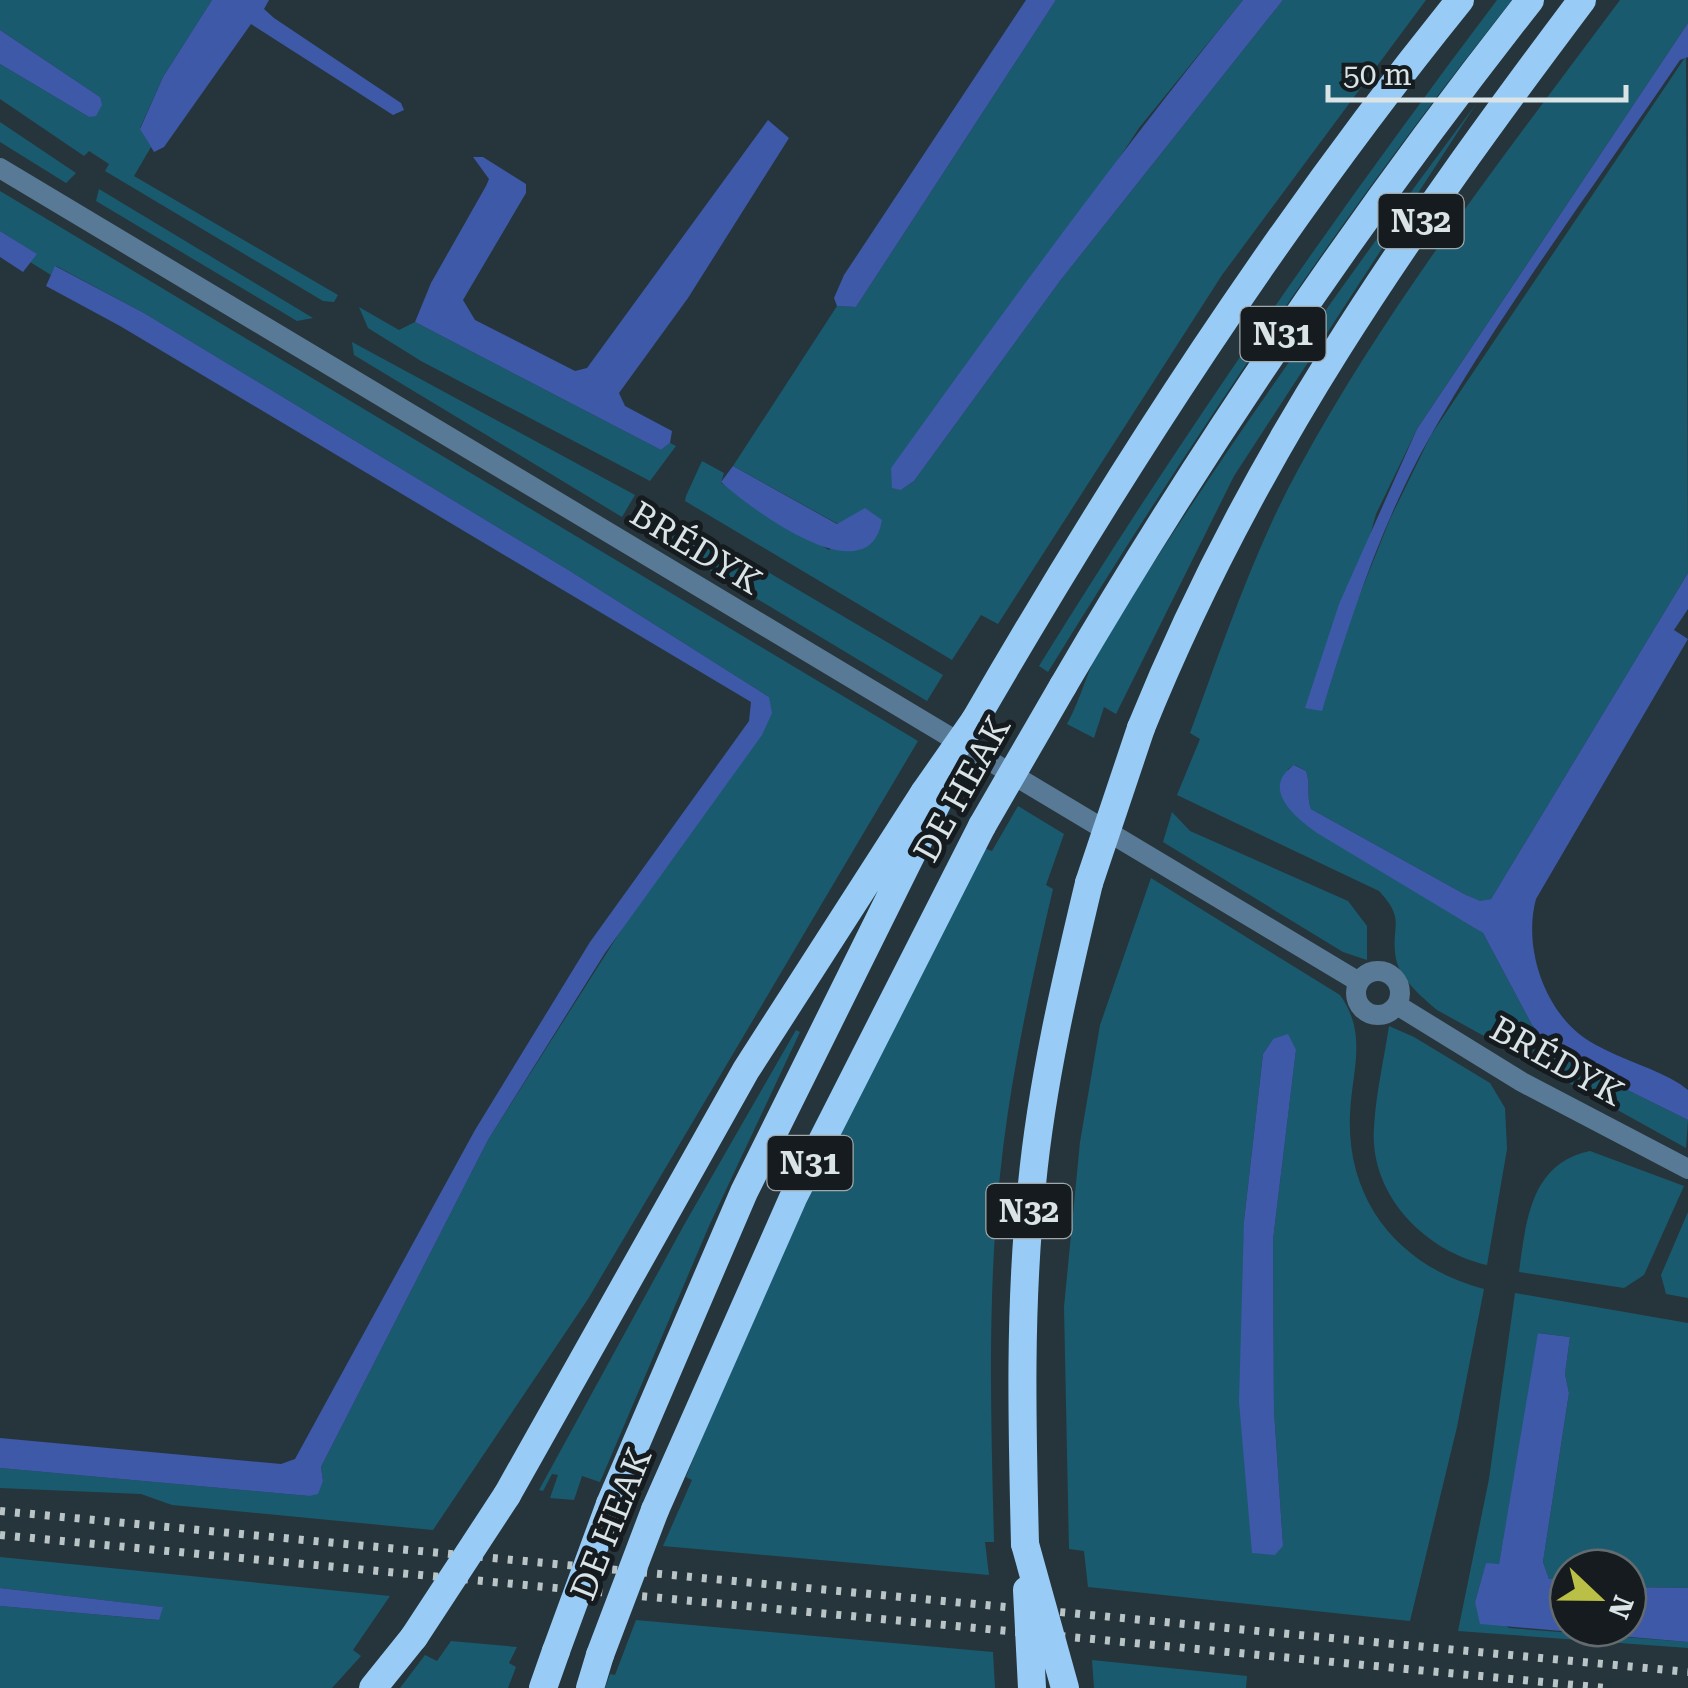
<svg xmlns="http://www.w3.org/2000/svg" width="1688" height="1688" font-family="'Roboto Serif',serif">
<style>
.green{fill:#1a5a6e;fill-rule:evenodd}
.water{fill:#3d59a7}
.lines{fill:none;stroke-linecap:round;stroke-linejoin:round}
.tertiary{stroke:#597a96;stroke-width:20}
.trunk{stroke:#98ccf6;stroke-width:28}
.rail{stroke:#b9c4c7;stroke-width:8;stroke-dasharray:5 10;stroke-linecap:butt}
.trunk-bridge{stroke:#98ccf6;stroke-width:28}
.labels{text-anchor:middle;stroke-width:10;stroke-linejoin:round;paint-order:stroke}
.shield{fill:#151b1e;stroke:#9fa8ab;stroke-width:2.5}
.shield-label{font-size:32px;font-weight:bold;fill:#dae4e7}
.street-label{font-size:35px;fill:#dae4e7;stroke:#151b1e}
</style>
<rect width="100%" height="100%" fill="#26353b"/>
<path class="green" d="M0,0H212L163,77L140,128L151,147L134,176L338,295L334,302L323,301L105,171L109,164L89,151L84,156L0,99V64L89,117L100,97L0,30Z
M1056,0H1243L1139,128L901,490L914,481L1060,281L1283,0H1426L1222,275L998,624L981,615L952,660L685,501L686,496L702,461L724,473L721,483L829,550L858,513L838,524L733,466L837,306L856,307Z
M1497,0H1512C1342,214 1191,440 1048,672L1039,666C1181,436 1334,216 1497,0Z
M1620,0H1688V23L1417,429L1376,514L1322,710L1354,609L1390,519L1431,435L1686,56L1688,573L1491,899L1480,902L1466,895L1311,809C1306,795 1311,784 1306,771L1295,765L1288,769L1281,792L1483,933L1532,1025L1551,1046L1577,1065L1688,1120L1686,1148L1437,1010C1422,997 1400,979 1396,959C1390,925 1407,921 1379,891L1177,795L1200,739L1190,733C1223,644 1253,552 1299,468C1390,301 1507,152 1620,0Z
M1476,104L1234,476L1116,714L1104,707L1094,738L1067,724C1082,697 1088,666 1104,641C1219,456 1346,279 1476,104Z
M0,122L76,173L66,183L0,142Z
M99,189L313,318L297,321L96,201Z
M0,191L918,741L588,1299L433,1530L172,1505L141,1494L0,1488V1468L309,1496L323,1481L321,1467L488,1140L769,697L570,571L144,313L56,266L51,275L30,262L36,254L0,231Z
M359,307L399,330L415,322L661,450L670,443L676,446L650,481L421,361L368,328Z
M352,342L635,495L622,517L354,355Z
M681,521L943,675L927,701L674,549L671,540Z
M1018,806L1064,834L1046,885L1053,889C1031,983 1010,1078 1000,1175C987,1297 991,1419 994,1542H985L989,1575L663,1546L692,1480L686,1477C772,1260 878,1055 984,848L992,851Z
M1172,812L1190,831L1348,901L1367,926V960L1343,952L1163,842Z
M1151,878L1340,995C1368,1034 1352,1070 1350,1114C1346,1202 1400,1267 1484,1289L1457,1427L1410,1621L1088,1587L1084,1551L1069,1549L1064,1307L1080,1142L1100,1025ZM1273,1039L1296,1050L1273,1240L1274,1410L1283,1546L1244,1221L1263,1054Z
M1389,1026L1414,1037L1490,1083L1505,1108L1507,1149L1487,1265C1425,1251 1369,1195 1374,1127C1376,1093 1384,1059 1389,1026Z
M796,1030L800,1032L709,1226L600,1482L582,1476L574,1500L550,1498L558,1475L552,1474L543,1491L539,1490L684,1225Z
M1590,1151L1684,1186L1644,1275L1624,1288L1519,1272C1526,1220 1531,1163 1590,1151Z
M1688,1212V1298L1666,1294L1661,1275Z
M1515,1293L1688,1323V1588L1628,1587V1568H1568V1579H1549L1543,1562L1569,1393L1565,1374L1570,1337L1539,1333L1499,1565L1486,1564L1475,1602L1509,1628L1688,1642V1648L1458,1631L1489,1479Z
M0,1557L390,1596L353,1650L361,1656L332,1688H0V1606L158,1620L162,1607L0,1588Z
M636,1620L993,1652L995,1688H605L610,1674L615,1675Z
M451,1641L517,1647L509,1663L516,1667L508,1688H400L425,1655L437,1661Z
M1092,1660L1247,1676L1246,1688H1094Z"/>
<path class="water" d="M212,0H269L264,9L274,18L401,103L404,110L393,115L251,24L164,147L154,152L140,129L163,77Z
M1026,0H1056L856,307L837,306L834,298L844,275Z
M1243,0H1283L1060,281L914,481L901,490L892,488L891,468C1005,309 1120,152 1243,0Z
M1688,23V57L1680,60C1598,181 1503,308 1431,435C1382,521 1351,617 1322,711L1305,708L1339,604L1417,429Z
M0,30L100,97L102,105L96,116L89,117L0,64Z
M768,120L789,138L688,298L619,393L625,406L672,431L670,443L661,450L415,322L431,283L486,186L489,179L473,157H483L526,184V193L463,300L475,320L575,371L587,368Z
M0,231L37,254L23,272L0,257Z
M55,266L144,313L570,571L769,697L772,713L762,735L605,953L488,1140L321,1467L323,1481L318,1494L309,1496L0,1468V1438L281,1464L295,1459L475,1130L590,942L749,721L751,702L120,326L46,286Z
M733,466L837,524L865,508L882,520C869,598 751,509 721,482Z
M1688,573V609L1674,630L1688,639L1536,899C1522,950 1547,1020 1596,1045C1623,1060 1654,1068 1680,1084L1688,1090V1120L1577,1065L1551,1046L1532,1025L1483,933L1317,833C1295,817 1260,789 1294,765L1306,771C1311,784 1306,795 1311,809L1466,895L1480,901L1491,899Z
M1288,1034L1296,1050L1273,1240L1274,1410L1283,1546L1275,1555L1252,1553L1239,1402L1244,1221L1263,1054L1273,1039Z
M1538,1333L1570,1337L1565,1374L1569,1393L1543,1562L1549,1579H1568V1628H1628V1587L1688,1588V1642L1480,1624L1475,1602L1486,1563L1499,1564Z
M0,1588L163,1607L159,1620L0,1606Z"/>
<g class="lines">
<path class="tertiary" d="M0,168L1359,982
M1356 993a22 22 0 1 1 44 0a22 22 0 1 1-44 0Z
M1397,1005L1522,1082L1688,1169"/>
<path class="trunk" d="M1063,686C1203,446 1358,219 1530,0
M975,720C1120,470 1278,225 1460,0
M1141,728C1251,455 1406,234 1582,0
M507,1495L746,1070L924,793
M610,1504L744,1192L938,801
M655,1510L793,1198L982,826
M1025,1544C1022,1424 1019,1304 1032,1184C1042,1082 1065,983 1089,883
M373,1688L414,1637
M543,1688L556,1651
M590,1688L600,1655"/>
<path class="rail" d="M0,1511L1688,1672
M0,1535L1606,1688"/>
<path class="trunk-bridge" d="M924,793L975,720
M982,826L1063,686
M1089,883L1141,728
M1025,1544L1065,1688
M1027,1590L1032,1688
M414,1637L507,1495
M556,1651L610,1504
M600,1655L655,1510"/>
</g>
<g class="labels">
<g class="shield">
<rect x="1378.5" y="194" width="85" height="54" rx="8"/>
<rect x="1240.5" y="307" width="85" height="54" rx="8"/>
<rect x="767.5" y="1136" width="85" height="54" rx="8"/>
<rect x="986.5" y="1184" width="85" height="54" rx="8"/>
</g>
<g class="shield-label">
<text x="1421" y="232">N32</text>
<text x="1283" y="345">N31</text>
<text x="810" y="1174">N31</text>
<text x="1029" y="1222">N32</text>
</g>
<g class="street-label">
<text transform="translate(696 548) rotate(31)" y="12">BRÉDYK</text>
<text transform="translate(962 789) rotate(-61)" y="12">DE HEAK</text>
<text transform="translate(1557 1061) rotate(29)" y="12">BRÉDYK</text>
<text transform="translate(611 1524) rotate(-68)" y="12">DE HEAK</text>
</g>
</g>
<g transform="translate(1598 1598) rotate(112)"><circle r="48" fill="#151b1e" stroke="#646b6e" stroke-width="2.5"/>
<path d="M0-8L18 38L0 25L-18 38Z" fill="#bac045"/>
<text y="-15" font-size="28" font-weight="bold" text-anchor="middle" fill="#dae4e7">N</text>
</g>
<path d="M1328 85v15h298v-15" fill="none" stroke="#dae4e7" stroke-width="5"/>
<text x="1343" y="85" font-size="30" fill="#dae4e7" stroke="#151b1e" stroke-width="8" paint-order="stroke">50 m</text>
</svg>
